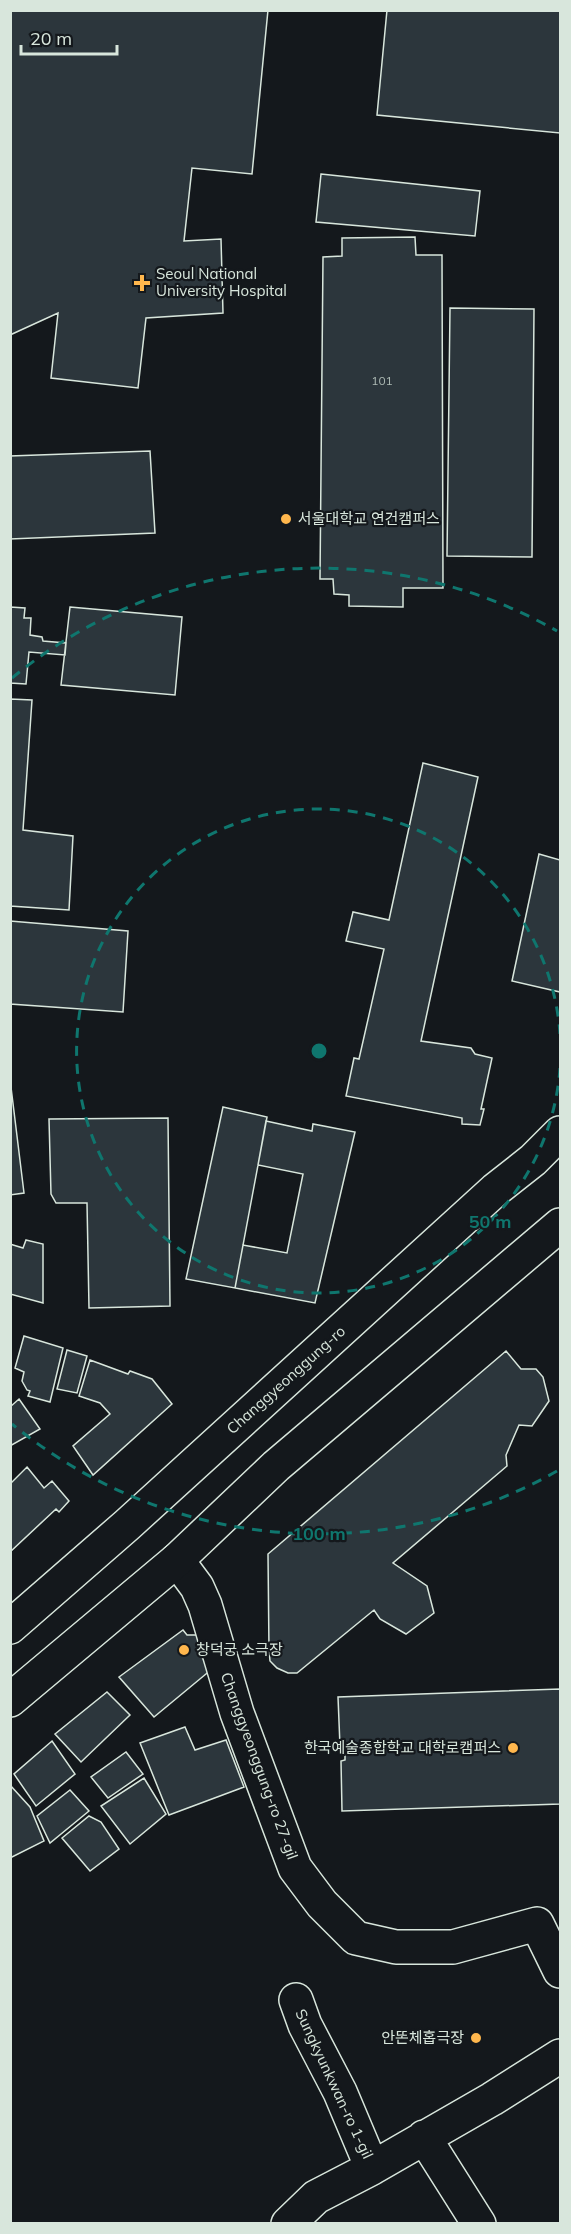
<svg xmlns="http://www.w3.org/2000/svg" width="571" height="2234" font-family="Mulish,'Noto Sans KR',sans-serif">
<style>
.building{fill:#2c363c;stroke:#d8e6dc;stroke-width:1.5}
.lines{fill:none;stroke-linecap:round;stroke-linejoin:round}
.minor-casing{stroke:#d8e6dc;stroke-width:36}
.major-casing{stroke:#d8e6dc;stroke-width:36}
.minor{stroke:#14181c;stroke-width:33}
.major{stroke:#14181c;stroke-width:33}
.ring{fill:none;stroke:#0f766e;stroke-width:3;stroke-dasharray:10 8}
.poi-dot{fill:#ffb74d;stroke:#14181c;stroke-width:2}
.labels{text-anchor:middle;stroke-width:4.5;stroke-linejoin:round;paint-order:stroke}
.number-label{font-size:12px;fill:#adbab4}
.poi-label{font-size:15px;fill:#d8e6dc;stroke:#14181c;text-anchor:start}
.street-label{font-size:15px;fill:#d8e6dc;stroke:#14181c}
.centre{fill:#0f766e;stroke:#14181c;stroke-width:3}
.ring-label{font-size:18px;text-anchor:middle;font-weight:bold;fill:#0f766e;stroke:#14181c;stroke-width:4.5;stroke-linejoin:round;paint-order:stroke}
</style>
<rect width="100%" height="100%" fill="#14181c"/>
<path class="building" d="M10,10H268L252,174L192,168L184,241L221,239L223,313L146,318L138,388L51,378L58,313L10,335Z
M387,10H560V133L377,115Z
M321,174L480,191L475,236L316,222Z
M415,237L416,255H442L443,588H403V607L349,606V595L334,594L333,579H320L323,257L342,256V238Z
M450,308L534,309L532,557L447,556Z
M150,451L155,533L10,539V456Z
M10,607L25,608L24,618H31L30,635L42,637L43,641L66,643L65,655L29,652L26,684L10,683Z
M70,607L182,617L175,695L61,685Z
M10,699L32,700L23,830L73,836L69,910L10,906Z
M423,763L478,777L421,1041L471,1048L475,1054L492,1058L481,1109H484L480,1125L462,1124V1118L346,1096L354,1058L359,1059L384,949L346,941L353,912L389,920Z
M539,854L560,860V992L512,981Z
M10,921L128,931L123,1012L10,1004Z
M10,1079L24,1193L10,1195Z
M223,1107L267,1117L235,1288L186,1279Z
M168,1118L170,1306L89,1308L87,1203H56L51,1194L49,1119Z
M266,1121L312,1131L313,1124L355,1132L315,1303L235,1288L243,1245L287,1253L303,1174L258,1165Z
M26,1240L43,1244V1303L10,1294V1244L23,1248Z
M24,1336L63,1348L50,1402L28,1396L30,1391L27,1390L22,1381L24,1372L15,1368Z
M67,1350L87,1356L77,1393L57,1389Z
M506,1351L521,1369H536L543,1377L549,1401L532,1426L519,1425L506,1455L507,1466L393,1563L427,1586L434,1613L406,1634L380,1619L374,1610L297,1673H288L277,1668L270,1661L269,1651L268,1554Z
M90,1360L128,1374L130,1371L152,1379L172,1404L93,1475L73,1446L110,1414L100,1403L79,1396Z
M19,1399L40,1429L10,1446V1407Z
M27,1467L44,1488L52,1481L69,1501L59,1512L56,1509L10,1552V1484Z
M183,1630L187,1635H198L207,1646L199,1654L212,1669L154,1717L119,1677Z
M560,1689V1804L342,1811L341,1761L345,1760V1746H340L338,1697Z
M107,1692L130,1715L81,1762L55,1734Z
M185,1727L195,1750L226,1740L244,1787L169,1815L140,1743Z
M52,1741L75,1774L36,1806L14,1774Z
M126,1752L143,1774L108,1798L91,1777Z
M144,1778L166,1814L130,1844L101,1806Z
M10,1785L30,1807L44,1841L10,1858Z
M70,1790L89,1811L50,1843L37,1816Z
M89,1816L101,1822L119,1849L90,1871L62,1838Z"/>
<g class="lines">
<g class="minor-casing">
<path id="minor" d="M177,1560L197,1587L205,1605L237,1713L295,1868L322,1904L356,1938L396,1947H453L537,1924L560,1971
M296,2000L305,2025L340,2092L372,2168
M424,2137L479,2224
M288,2224L316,2197L372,2168L492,2099L560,2056"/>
</g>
<g class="major-casing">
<path id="major" d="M10,1627L127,1525L495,1190L533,1160L560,1133
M10,1700L177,1560L276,1466L560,1225"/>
</g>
<use href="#minor" class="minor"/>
<use href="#major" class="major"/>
</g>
<g class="ring">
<path d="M560 1068A242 242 0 1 1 560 1034"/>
<path d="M557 1471A483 483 0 0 1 12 1424M12 678A483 483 0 0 1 557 631"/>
</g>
<g class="poi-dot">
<path d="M139 274h6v6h6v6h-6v6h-6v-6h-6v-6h6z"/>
<circle cx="286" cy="519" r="6"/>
<circle cx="184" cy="1650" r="6"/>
<circle cx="513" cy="1748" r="6"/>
<circle cx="476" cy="2038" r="6"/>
</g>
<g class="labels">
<g class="number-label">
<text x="382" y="385">101</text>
</g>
<g class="poi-label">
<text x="156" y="279">Seoul National<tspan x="156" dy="17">University Hospital</tspan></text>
<text x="298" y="524">서울대학교 연건캠퍼스</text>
<text x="196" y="1655">창덕궁 소극장</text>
<text x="501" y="1753" text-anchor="end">한국예술종합학교 대학로캠퍼스</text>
<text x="464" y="2043" text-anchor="end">안똔체홉극장</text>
</g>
<g class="street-label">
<text transform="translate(286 1380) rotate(-42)" y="5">Changgyeonggung-ro</text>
<text transform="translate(259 1766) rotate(70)" y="5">Changgyeonggung-ro 27-gil</text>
<text transform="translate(334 2084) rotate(65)" y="5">Sungkyunkwan-ro 1-gil</text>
</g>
</g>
<circle cx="319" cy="1051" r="9" class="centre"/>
<g class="ring-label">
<text x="490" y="1228">50 m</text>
<text x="319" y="1540">100 m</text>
</g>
<rect width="571" height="2234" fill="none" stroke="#d8e6dc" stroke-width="24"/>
<path d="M21 45v9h96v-9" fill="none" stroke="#d8e6dc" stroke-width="3"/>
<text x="30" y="45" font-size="18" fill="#d8e6dc" stroke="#14181c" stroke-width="4.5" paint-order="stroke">20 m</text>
</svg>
